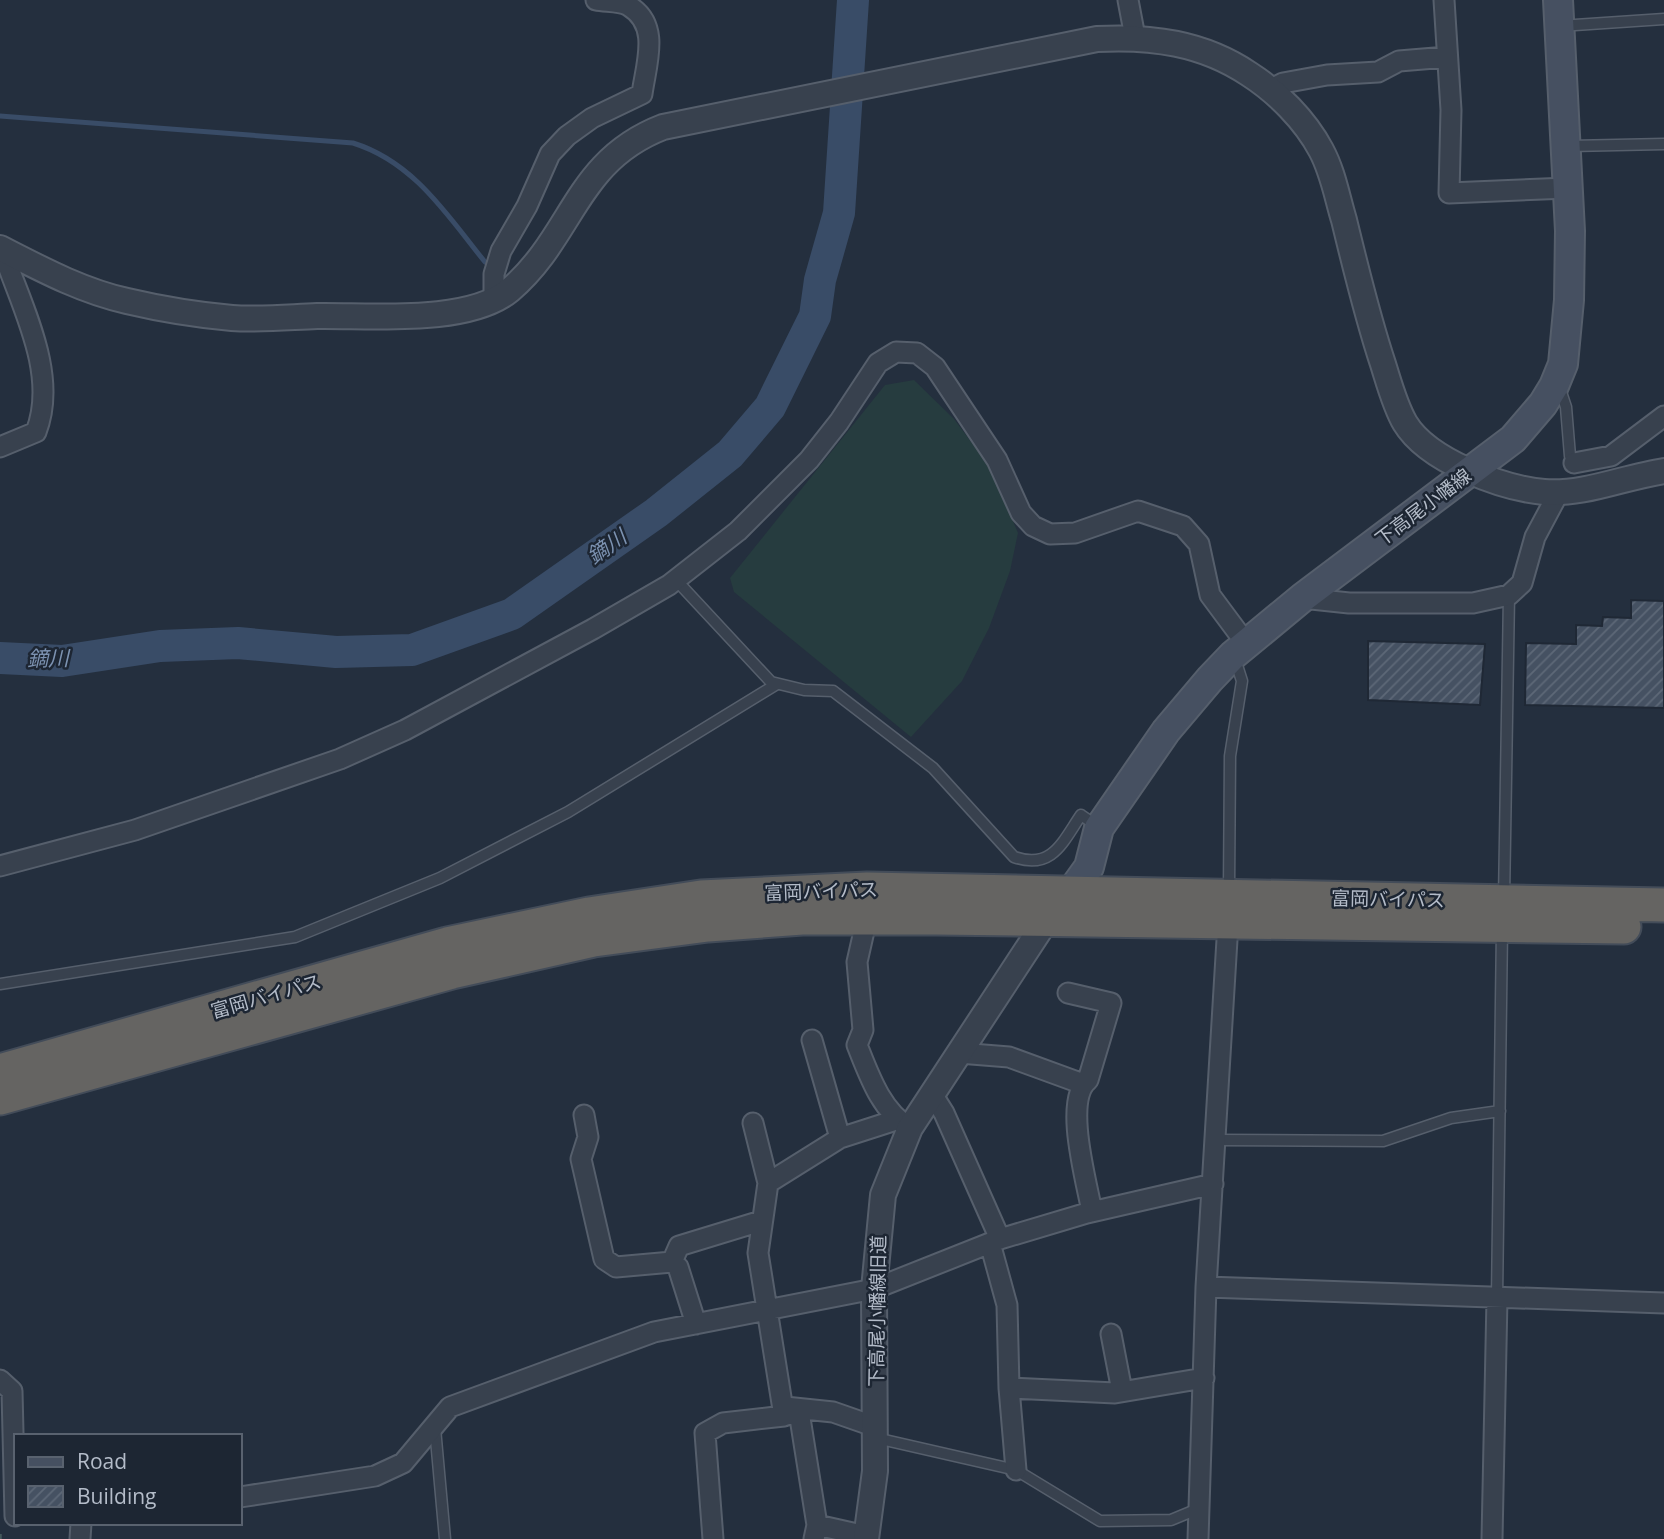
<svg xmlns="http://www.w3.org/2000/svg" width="1664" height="1539" font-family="'Open Sans','Noto Sans JP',sans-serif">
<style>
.pitch{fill:#263c3f}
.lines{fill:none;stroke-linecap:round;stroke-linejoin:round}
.stream{stroke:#394c67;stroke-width:5}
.river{stroke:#394c67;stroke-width:32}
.building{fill:url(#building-hatch);stroke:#1f2835;stroke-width:2}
.service-casing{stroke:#565f6c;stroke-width:13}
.minor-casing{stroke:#565f6c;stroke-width:23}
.tertiary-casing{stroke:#565f6c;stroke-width:28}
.secondary-casing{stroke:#565f6c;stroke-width:32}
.trunk-casing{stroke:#434c59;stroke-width:37}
.path{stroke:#44595c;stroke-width:3.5;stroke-dasharray:5 5;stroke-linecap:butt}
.service{stroke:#38414e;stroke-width:10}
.minor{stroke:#38414e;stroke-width:19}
.tertiary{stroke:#38414e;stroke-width:24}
.secondary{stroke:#465061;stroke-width:28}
.trunk{stroke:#656462;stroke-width:33}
.labels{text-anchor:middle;stroke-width:5;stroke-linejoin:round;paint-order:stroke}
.street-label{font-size:19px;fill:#b4bcc9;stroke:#1d2633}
.water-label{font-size:21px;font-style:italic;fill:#7c92b1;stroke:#1d2633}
</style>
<defs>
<pattern id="building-hatch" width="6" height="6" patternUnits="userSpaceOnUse" patternTransform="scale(1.75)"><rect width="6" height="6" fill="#455162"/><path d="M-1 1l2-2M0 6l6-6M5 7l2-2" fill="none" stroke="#5d6877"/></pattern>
</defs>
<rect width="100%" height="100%" fill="#242f3e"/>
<path class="pitch" d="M914,380L954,419L990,467L1018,533L1010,571L989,628L962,681L911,737L734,592L730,578L885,385Z"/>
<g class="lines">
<path class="stream" d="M0,116L353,143C414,162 447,215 485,262"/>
<path class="river" d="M0,658L62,661L160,646L238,643L336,652L412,650L512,614L656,513L730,454L770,407L815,316L820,280L839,213L853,0"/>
</g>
<path class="building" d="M1631,600L1664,601V708L1525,705L1526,643L1576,644V625L1602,626L1603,617L1631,618Z
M1368,641L1485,644L1480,705L1368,700Z"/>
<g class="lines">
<g class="service-casing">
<path id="service" d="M1560,26L1664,19
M1570,146L1664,144
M1559,386L1566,407L1570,456L1574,463
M676,580L771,682L804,690L833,691L933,768L1014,857C1052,870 1062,843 1081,815L1097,826
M1229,890L1230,756L1242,681L1235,659
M1504,899L1509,595
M0,984L295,937L440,878L568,812L777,684
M1216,1140L1383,1141L1451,1118L1500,1111
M1497,1298L1502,929
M435,1428L445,1539
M876,1438L1016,1470L1100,1521L1171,1520L1200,1508"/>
</g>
<g class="minor-casing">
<path id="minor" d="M1128,0L1135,37
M1444,0L1451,110L1449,193L1568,188
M1271,89L1283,83L1327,75L1378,72L1399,61L1447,57
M494,299V274L501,251L527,206L550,154L567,136L592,118L642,94C646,64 661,25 629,6C621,1 606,2 596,0
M0,447L36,432C59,373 20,304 2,249
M1574,463L1611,456L1664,416
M1302,598L1349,603H1473L1509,595L1522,583L1535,537L1559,492
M0,866L135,830L340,759L405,730L593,629L669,585L738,531L809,460L839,422L878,363L896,352L917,353L935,367L997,460L1021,513L1033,526L1050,534L1075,533L1138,511L1183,526L1199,544L1210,595L1239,634L1250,641
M867,918L857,962L863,1030L857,1045C869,1075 881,1111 910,1128
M1068,993L1111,1003L1088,1080C1063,1100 1087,1183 1092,1212
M812,1040L840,1138
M959,1053L1009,1057L1083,1084
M932,1094L944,1113L1000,1239
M584,1115L588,1137L581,1159L604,1259L616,1267L672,1262L678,1267L696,1324
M768,1183L840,1138L896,1120
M990,1243L1007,1305L1009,1388L1016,1470
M672,1262L679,1246L761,1221
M1206,1287L1664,1303
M1111,1334L1122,1391
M0,1380L12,1391L15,1516
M1009,1388L1115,1393L1204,1378
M783,1407L800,1418L817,1525L814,1539
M785,1407L833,1412L876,1427
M240,1497L375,1476L403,1463L450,1407L654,1332L874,1289L1000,1239L1087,1213L1213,1184
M817,1525L866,1536
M80,1539L81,1523
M713,1539L705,1433L723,1423L784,1416L758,1253L768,1183L753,1123
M1198,1539L1206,1287L1228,923
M1492,1539L1497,1298"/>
</g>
<g class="tertiary-casing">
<path id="tertiary" d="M0,248C41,269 82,291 127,301C161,309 198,315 232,318C260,320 290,317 317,316C370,315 468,325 510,290C574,235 575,161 663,127L1097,39C1151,36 1203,43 1249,74C1277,92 1305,120 1321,150C1333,172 1337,197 1344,220C1356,269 1367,316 1383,364C1389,383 1395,406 1405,423C1428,461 1502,488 1544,492C1585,495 1624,477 1664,471
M866,1539L875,1471L874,1289L883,1195L910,1128L1047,919"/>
</g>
<g class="secondary-casing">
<path id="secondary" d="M1061,906L1089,867L1099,828L1166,731L1210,679L1233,655L1302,598L1513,439L1543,404L1554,386L1563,364L1569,300L1570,231L1558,0"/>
</g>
<g class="trunk-casing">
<path id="trunk" d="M0,1071L447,944L589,914L701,897L867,889L1664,905
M0,1098L452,972L594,940L708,925L802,918H936L1624,927"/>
</g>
<path class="path" d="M0,1534V1539"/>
<use href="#service" class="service"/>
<use href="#minor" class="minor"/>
<use href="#tertiary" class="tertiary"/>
<use href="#secondary" class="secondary"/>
<use href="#trunk" class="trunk"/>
</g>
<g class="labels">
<g class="street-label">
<text transform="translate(1423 507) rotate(-37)" y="7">下高尾小幡線</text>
<text transform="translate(821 891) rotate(-2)" y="7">富岡バイパス</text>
<text transform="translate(1388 899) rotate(1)" y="7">富岡バイパス</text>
<text transform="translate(266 996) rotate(-16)" y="7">富岡バイパス</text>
<text transform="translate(877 1311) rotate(-89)" y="7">下高尾小幡線旧道</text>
</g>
<g class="water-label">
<text transform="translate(607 547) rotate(-35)" y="7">鏑川</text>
<text transform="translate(48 659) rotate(-1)" y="7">鏑川</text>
</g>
</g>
<rect x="14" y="1434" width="228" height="91" fill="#1d2633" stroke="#59626f" stroke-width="2"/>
<rect x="28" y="1457" width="35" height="10" fill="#465061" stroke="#59626f" stroke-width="2"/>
<text x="77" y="1469" font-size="21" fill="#b4bcc9">Road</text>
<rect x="28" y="1486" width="35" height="21" fill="url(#building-hatch)" stroke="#59626f" stroke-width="2"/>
<text x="77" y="1504" font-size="21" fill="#b4bcc9">Building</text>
</svg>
